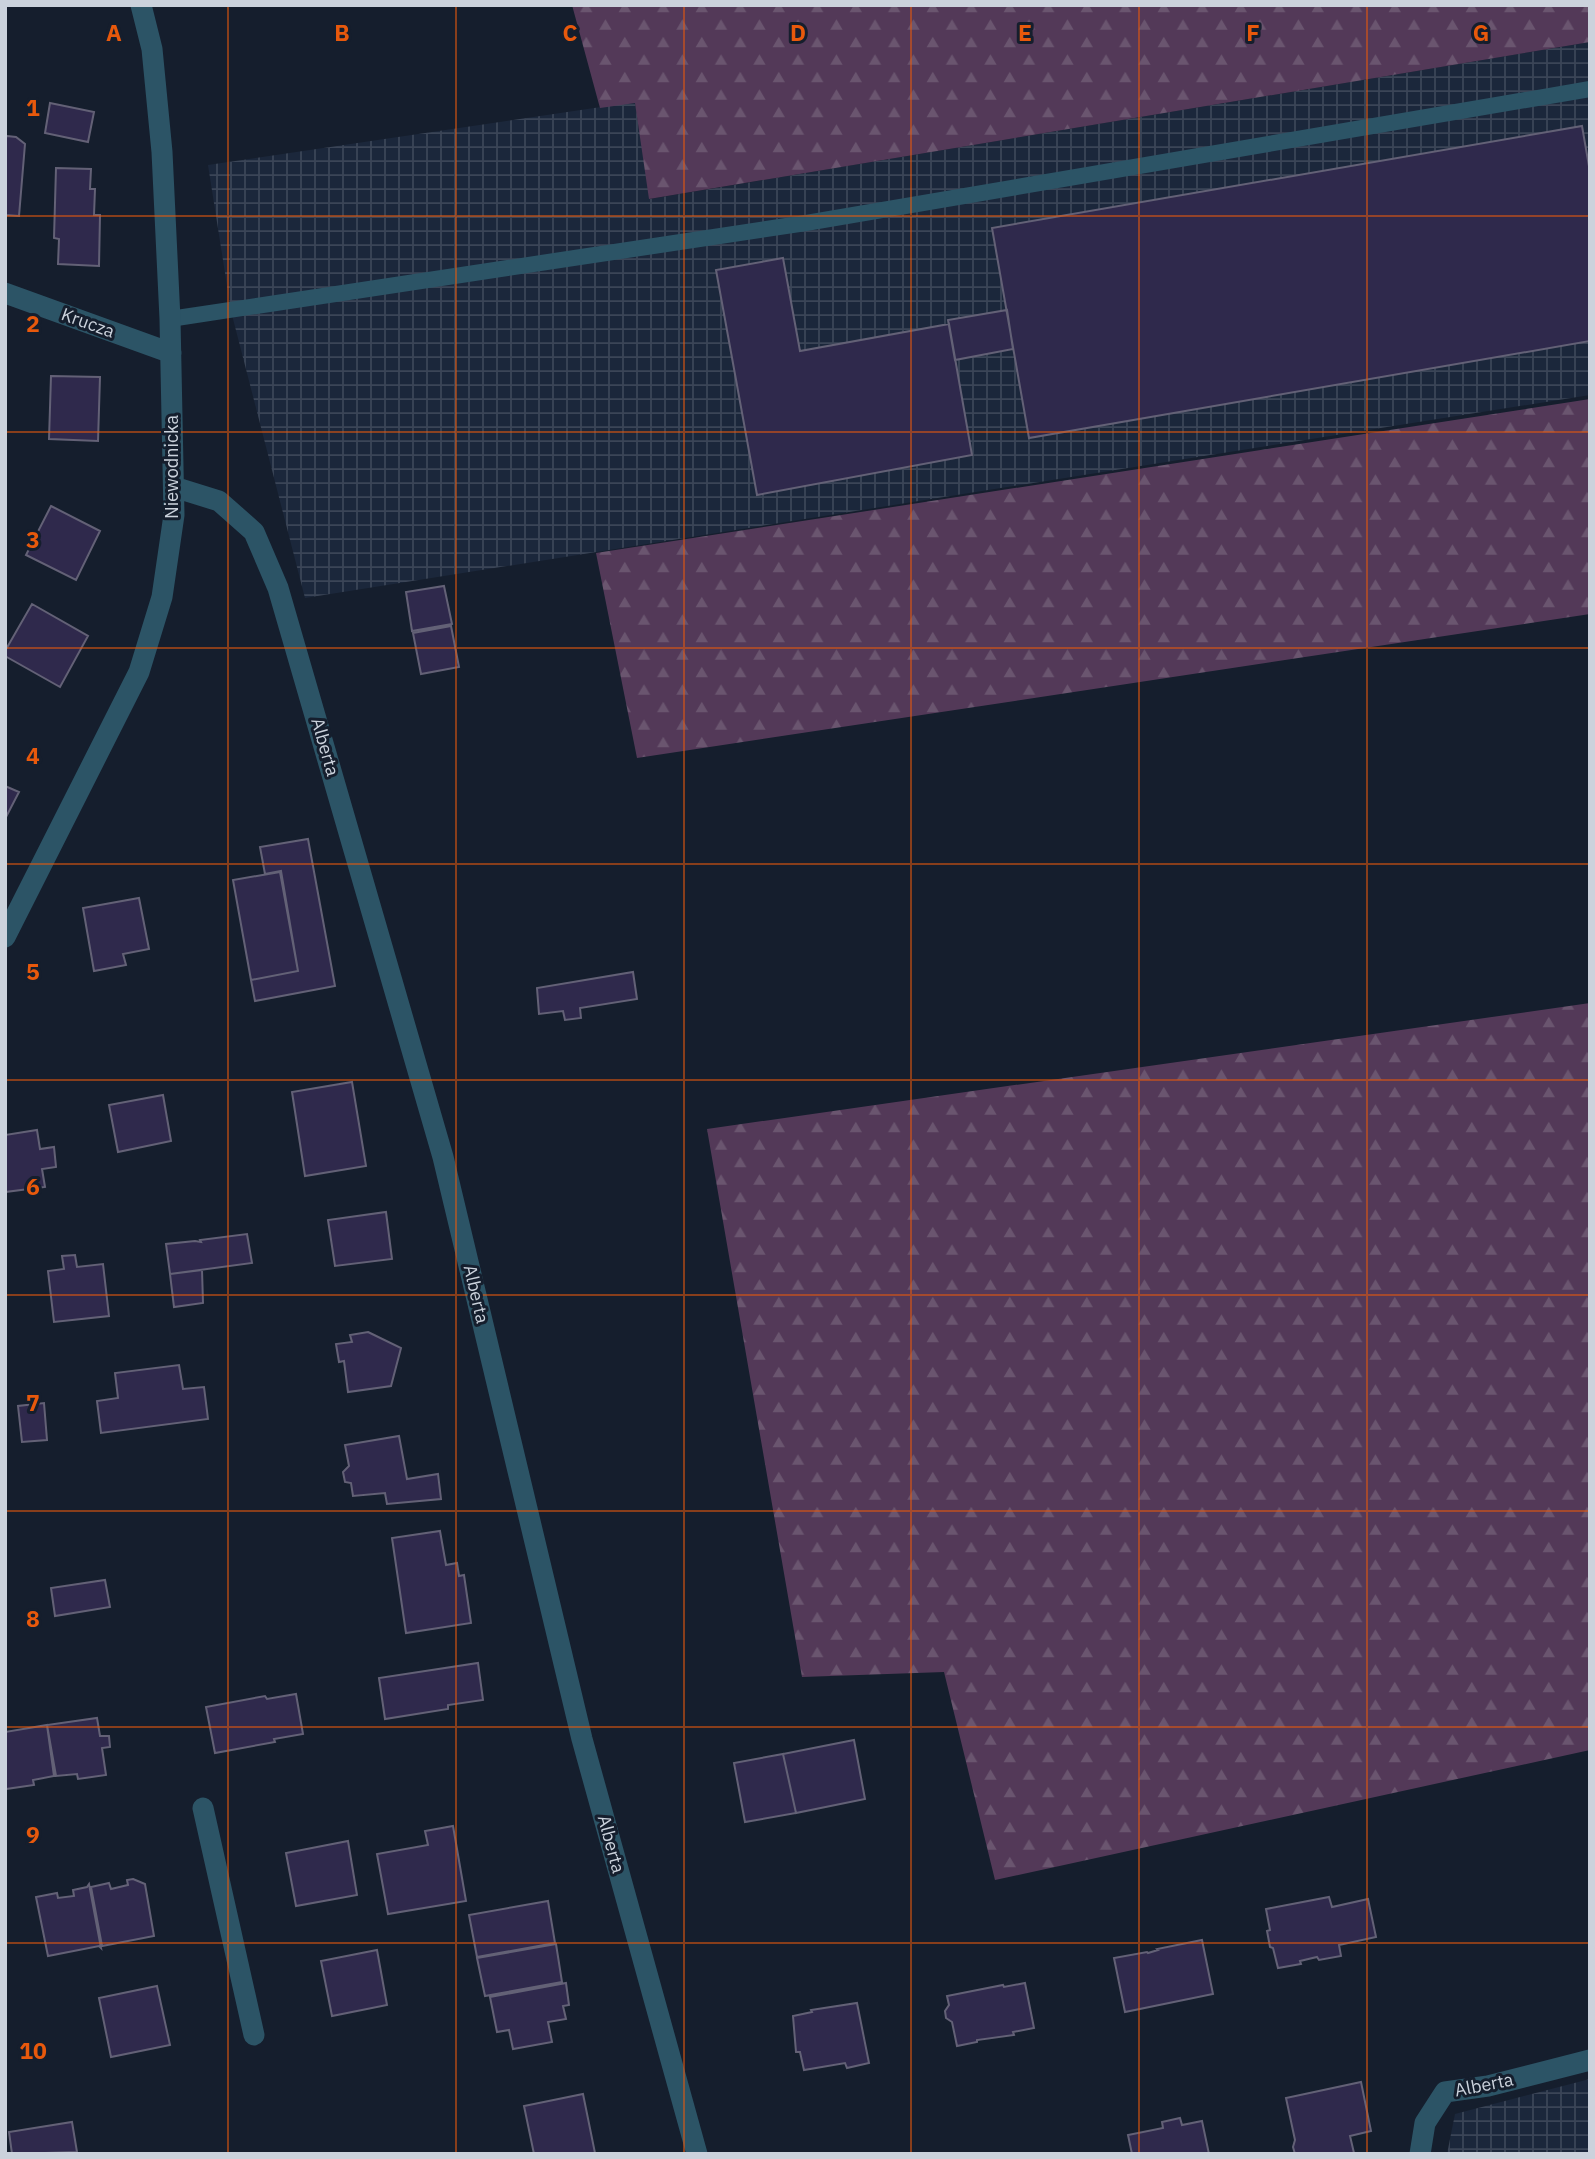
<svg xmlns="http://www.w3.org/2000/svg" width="1595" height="2159" font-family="'IBM Plex Sans',sans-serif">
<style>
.industrial{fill:url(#industrial-grid)}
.forest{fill:url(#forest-firs)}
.building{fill:#2f294c;stroke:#636176;stroke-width:2}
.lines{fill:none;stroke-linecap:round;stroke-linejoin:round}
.lane{stroke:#2c5466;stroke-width:16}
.street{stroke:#2c5466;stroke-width:21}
.grid{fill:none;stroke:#e8590c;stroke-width:2;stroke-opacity:0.55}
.labels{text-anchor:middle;stroke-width:6;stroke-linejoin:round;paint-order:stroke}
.street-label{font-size:18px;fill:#cbd2dc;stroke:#151e2d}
.grid-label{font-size:23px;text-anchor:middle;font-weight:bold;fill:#e8590c;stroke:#151e2d;stroke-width:6;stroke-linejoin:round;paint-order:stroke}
</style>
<defs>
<pattern id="industrial-grid" width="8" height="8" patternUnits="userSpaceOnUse" patternTransform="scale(1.75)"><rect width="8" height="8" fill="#1b273b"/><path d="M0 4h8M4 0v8" fill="none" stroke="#3b4557"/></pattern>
<pattern id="forest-firs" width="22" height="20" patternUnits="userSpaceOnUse" patternTransform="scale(1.75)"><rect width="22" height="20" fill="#533958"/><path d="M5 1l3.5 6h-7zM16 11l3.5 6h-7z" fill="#6a556f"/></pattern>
</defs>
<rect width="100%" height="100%" fill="#151e2d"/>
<path class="industrial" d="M1590,42V395L305,598L231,311L208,165L635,102L650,199Z
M1590,2079V2154H1447L1455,2114Z"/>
<path class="forest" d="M572,5H1590V42L649,199L635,103L600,108Z
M1590,399V614L637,758L596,553Z
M1590,1003V1750L995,1880L944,1672L802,1677L707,1129Z"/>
<path class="building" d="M50,103L94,112L88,142L45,133Z
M1582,126L1590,172V341L1029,438L992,228Z
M7,136L16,137L25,144L19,216L5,215V138Z
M56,168L91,169L90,189H95L94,215H100L99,266L58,264L59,239L54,238Z
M783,258L800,351L949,324L972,455L757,495L716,270Z
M1007,310L1013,349L955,360L948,320Z
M51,376L100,377L98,441L49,439Z
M51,506L100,531L76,580L26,555Z
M444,586L452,624L412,631L406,592Z
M32,604L88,636L60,687L5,656V651Z
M451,626L459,667L421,674L413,633Z
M5,786L19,792L5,819Z
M308,839L335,986L255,1001L251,980L298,971L281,871L265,874L260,847Z
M280,872L298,971L251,980L233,880Z
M139,898L149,949L123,954L126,965L94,971L83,908Z
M633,972L637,999L580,1008L581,1018L565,1020L563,1011L539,1014L537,988Z
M352,1082L366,1166L305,1176L292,1092Z
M163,1095L171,1141L118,1152L109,1105Z
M37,1130L40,1149L54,1147L56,1167L42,1169L45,1187L5,1192V1135Z
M386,1212L392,1259L335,1266L328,1220Z
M247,1234L252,1263L170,1274L166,1244L195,1241L201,1242L200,1240Z
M75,1255L77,1267L103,1264L109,1316L54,1322L48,1271L64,1269L62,1256Z
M202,1270L203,1303L174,1307L170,1274Z
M368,1332L401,1348L391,1386L348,1392L344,1361L339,1362L336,1344L352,1342L350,1335Z
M179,1365L183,1389L204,1387L208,1419L101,1433L97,1401L118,1398L115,1373Z
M44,1403L47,1440L22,1442L18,1406Z
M399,1436L407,1479L438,1474L441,1499L387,1504L385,1493L353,1496L351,1483L345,1482L343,1472L349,1466L345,1445Z
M440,1531L446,1565L457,1563L459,1576L464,1575L471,1623L406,1633L392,1538Z
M105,1580L110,1607L55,1616L51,1588Z
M478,1663L483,1700L448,1705V1709L385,1719L379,1678Z
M296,1694L303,1734L274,1739L275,1742L215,1753L206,1707L265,1696L267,1699Z
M97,1718L100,1736H109L110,1747L102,1748L106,1775L78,1779L77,1774L56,1776L47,1725Z
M47,1725L54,1776L33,1780L34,1785L6,1789L5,1732Z
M854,1740L865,1799L796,1813L783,1754Z
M783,1754L796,1813L745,1822L734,1763Z
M453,1826L466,1901L388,1914L377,1854L428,1845L425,1831Z
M348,1841L357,1895L296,1906L286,1853Z
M133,1879L145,1884L154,1936L102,1946L91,1887L109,1883L111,1889L128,1885L127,1880Z
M89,1884L101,1948L99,1946L48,1956L36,1897L57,1893L58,1898L74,1896L73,1890L87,1887Z
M1329,1897L1332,1907L1368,1899L1376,1937L1339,1945L1341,1956L1319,1960L1317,1957L1300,1961L1301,1964L1278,1968L1273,1948L1270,1947L1267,1931L1270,1930L1266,1909Z
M548,1901L555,1943L477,1957L469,1915Z
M1202,1940L1213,1994L1125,2012L1114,1958L1147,1952L1148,1953L1158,1950L1157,1949Z
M556,1944L562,1982L485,1996L477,1958Z
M377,1950L387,2005L332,2016L321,1961Z
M566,1983L569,2005L563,2006L566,2019L548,2022L552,2042L513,2049L509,2030L497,2032L490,1997Z
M1025,1983L1034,2028L1013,2032L1014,2035L977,2040V2042L957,2046L952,2022L946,2018L945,2011L949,2005L947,1996L1003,1985L1004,1987Z
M157,1986L170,2045L111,2057L99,1998Z
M857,2003L869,2063L847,2068L845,2063L804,2070L800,2052H796L793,2016L812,2012L811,2010Z
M1361,2082L1371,2131L1350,2136L1354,2153L1295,2154L1293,2147L1295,2140L1286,2098Z
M583,2094L595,2153L534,2154L524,2106Z
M1180,2118L1182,2125L1202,2121L1209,2154H1132L1128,2135L1163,2128L1162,2122Z
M72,2122L77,2152L12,2154L9,2132Z"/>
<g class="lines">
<path class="lane" d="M170,319L806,223L1590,89"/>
<path class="street" d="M5,293L171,353
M174,487L219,501L254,532L278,588L443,1157L582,1739L697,2154
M5,937L139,672L162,597L174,515L170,319L162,152L152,49L141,5
M203,1808L254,2035
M1420,2154L1425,2123L1445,2092L1488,2086L1590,2060"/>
</g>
<path class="grid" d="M228,5V2154M456,5V2154M684,5V2154M911,5V2154M1139,5V2154M1367,5V2154M5,216H1590M5,432H1590M5,648H1590M5,864H1590M5,1080H1590M5,1295H1590M5,1511H1590M5,1727H1590M5,1943H1590"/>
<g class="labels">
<g class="street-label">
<text transform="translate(88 323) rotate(20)" y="6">Krucza</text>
<text transform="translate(172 467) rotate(-90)" y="6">Niewodnicka</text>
<text transform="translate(325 747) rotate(74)" y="6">Alberta</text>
<text transform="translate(476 1294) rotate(77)" y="6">Alberta</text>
<text transform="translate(611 1844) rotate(75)" y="6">Alberta</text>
<text transform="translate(1484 2085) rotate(-11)" y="6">Alberta</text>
</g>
</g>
<g class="grid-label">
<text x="114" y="41">A</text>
<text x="342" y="41">B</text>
<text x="570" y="41">C</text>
<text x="798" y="41">D</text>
<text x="1025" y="41">E</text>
<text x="1253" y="41">F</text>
<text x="1481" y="41">G</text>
<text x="33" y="116">1</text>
<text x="33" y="332">2</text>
<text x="33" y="548">3</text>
<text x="33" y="764">4</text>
<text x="33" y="980">5</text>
<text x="33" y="1195">6</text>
<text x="33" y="1411">7</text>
<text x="33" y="1627">8</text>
<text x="33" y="1843">9</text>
<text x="33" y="2059">10</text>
</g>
<rect width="1595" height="2159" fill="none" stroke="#cbd2dc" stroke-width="14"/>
</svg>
